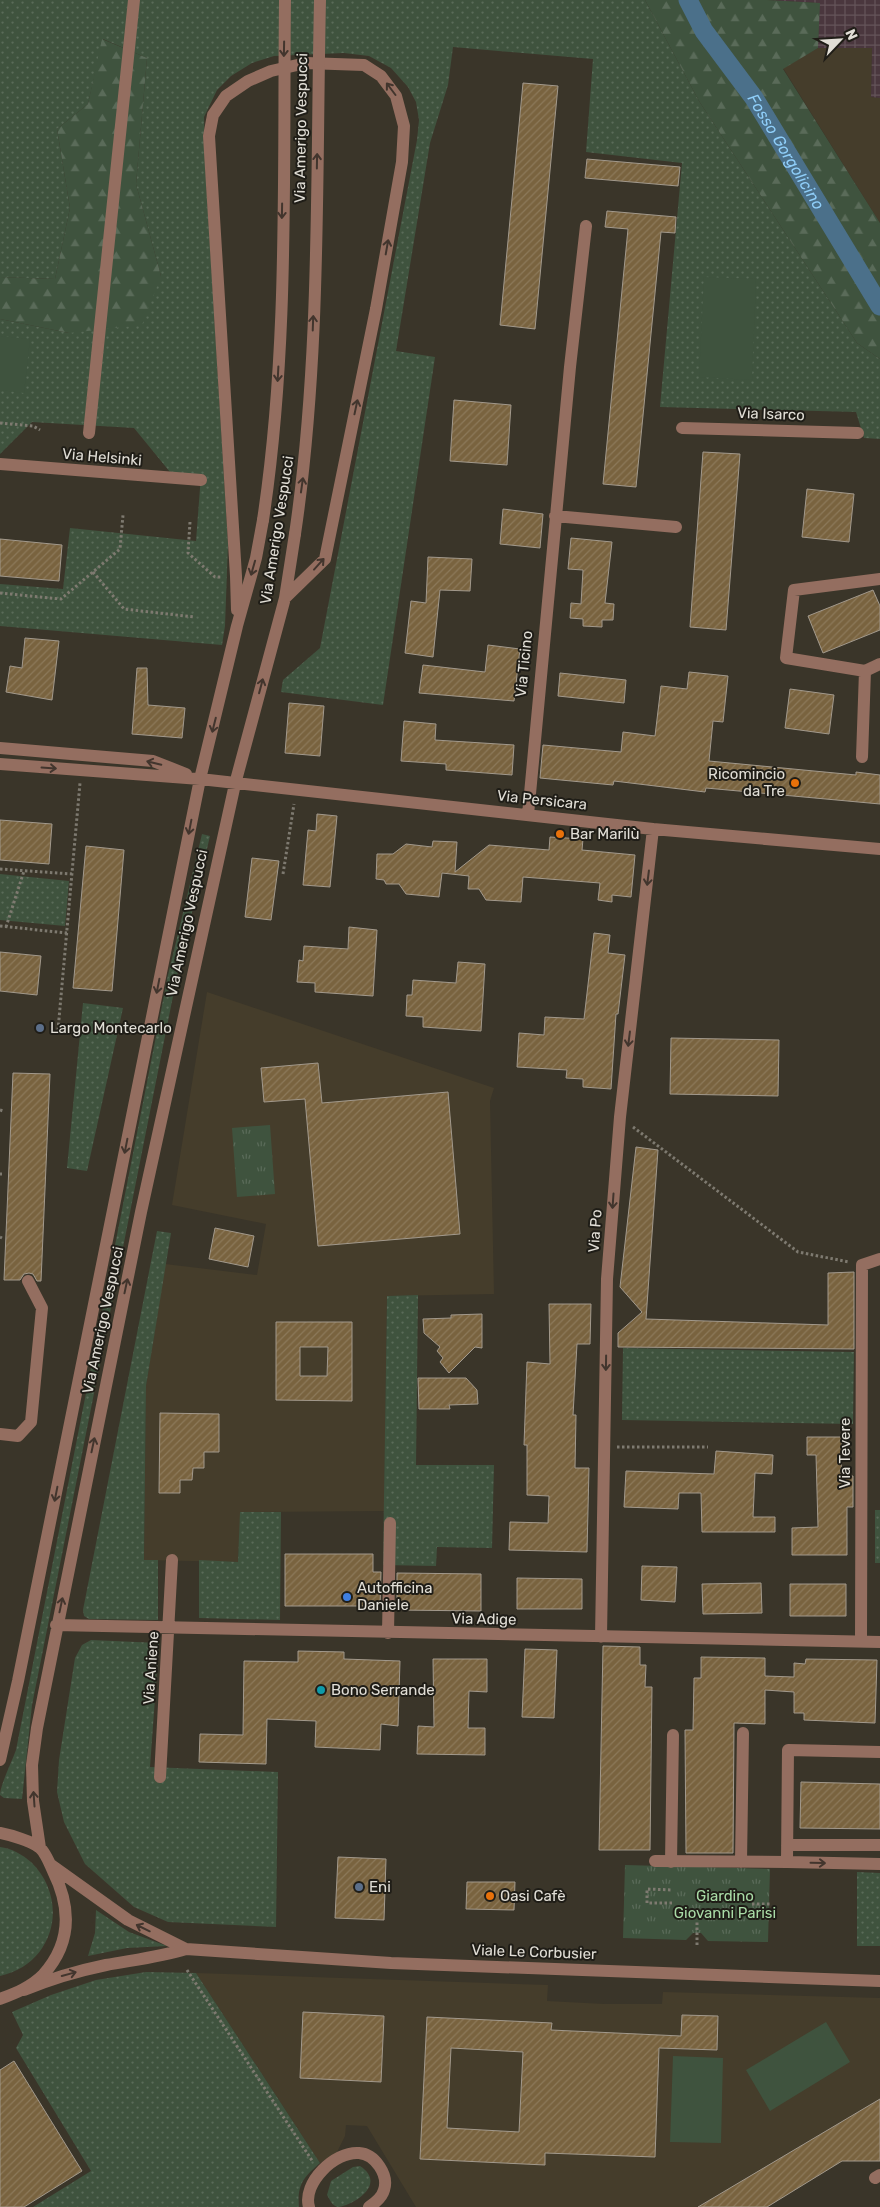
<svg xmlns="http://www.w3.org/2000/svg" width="880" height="2207" font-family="Rubik,sans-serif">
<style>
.built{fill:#453d2b}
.industrial{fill:url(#industrial-grid)}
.grass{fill:url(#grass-dots)}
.forest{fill:url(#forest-firs)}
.park{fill:url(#park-tufts)}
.pitch{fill:#3f533e}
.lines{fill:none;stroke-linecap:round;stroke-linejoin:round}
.canal{stroke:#4b708a;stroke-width:19}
.building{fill:url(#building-hatch);stroke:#a2998c;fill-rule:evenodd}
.path{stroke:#7e7a70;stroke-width:3;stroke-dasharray:2.5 2.5;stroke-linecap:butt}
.minor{stroke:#946e60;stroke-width:12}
.minor-bridge{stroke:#946e60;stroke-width:12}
.oneway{stroke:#42352d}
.food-dot{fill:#e8710a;stroke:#1f1d17;stroke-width:2}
.service-dot{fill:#5c6f8a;stroke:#1f1d17;stroke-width:2}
.shop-dot{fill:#3f7fe0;stroke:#1f1d17;stroke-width:2}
.culture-dot{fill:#0f9aa8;stroke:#1f1d17;stroke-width:2}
.labels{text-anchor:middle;stroke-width:4;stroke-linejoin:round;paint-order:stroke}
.street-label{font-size:15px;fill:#e1ded6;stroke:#1f1d17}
.poi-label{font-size:15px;fill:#e1ded6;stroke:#1f1d17;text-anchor:start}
.park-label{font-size:15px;fill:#a9dba6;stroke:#1f1d17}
.water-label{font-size:16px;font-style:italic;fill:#8fcef9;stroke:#1f1d17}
</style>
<defs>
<pattern id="industrial-grid" width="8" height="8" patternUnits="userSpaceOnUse" patternTransform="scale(1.25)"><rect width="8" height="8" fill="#4a373e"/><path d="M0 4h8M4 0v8" fill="none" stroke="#645459"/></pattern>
<pattern id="grass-dots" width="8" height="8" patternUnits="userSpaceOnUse" patternTransform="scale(1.25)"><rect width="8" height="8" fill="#3f533e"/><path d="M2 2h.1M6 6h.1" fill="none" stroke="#5a6b59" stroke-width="1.8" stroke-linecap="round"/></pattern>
<pattern id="forest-firs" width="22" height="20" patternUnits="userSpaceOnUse" patternTransform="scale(1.25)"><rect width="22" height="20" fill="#3f533e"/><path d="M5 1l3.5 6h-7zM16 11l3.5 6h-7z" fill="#5a6b59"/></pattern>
<pattern id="park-tufts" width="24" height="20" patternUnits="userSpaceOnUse" patternTransform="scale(1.25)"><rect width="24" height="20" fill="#3f533e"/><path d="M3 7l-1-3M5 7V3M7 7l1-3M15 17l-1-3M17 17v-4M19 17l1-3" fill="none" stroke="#5a6b59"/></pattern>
<pattern id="building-hatch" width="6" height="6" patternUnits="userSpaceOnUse" patternTransform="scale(1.25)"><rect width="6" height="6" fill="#79633f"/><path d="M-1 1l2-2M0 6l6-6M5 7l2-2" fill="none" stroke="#8c795a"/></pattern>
</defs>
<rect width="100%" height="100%" fill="#3a3529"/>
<path class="built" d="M818,48H872L871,97L880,98V223L783,68Z
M207,992L494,1088L490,1101L494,1294L387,1296L384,1511L241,1512L238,1562L144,1560L146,1386L165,1264L257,1275L266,1224L172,1205Z
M196,1973L548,1985L547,2001L604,2004H662L663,1992L880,1998V2099L698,2207H416L367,2126L346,2125L345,2136L336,2154L320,2163Z"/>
<path class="industrial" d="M767,0H880V98L871,97L872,48H818L819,3Z"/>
<path class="grass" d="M0,0H645L699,101L857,343L880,359V439L864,438L856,412L660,407L682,163L586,152L593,59L453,47L448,85L430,143L396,351L435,357L383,705L281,692L283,680L320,648L417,140L419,120L416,102L408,87L391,68L369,56L344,53L274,56L252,63L231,76L217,90L204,117L205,161L228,544L225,626L222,645L0,626V584L63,589L70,528L196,541L201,475L170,472L134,428L32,422L0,454V319L69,333L161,276L136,184L147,58L103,39L88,104L57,129L70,208L55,279L0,277Z
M202,834L210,836L177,976L32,1705L22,1799L4,1798L0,1795C0,1786 12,1761 16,1750L168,975Z
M0,874L69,881L65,926L0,920Z
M83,1003L123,1008L87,1171L67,1168Z
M157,1231L171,1233L146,1386L144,1560H158V1620L89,1619L84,1616L83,1610Z
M418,1295L416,1465H494L492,1548L437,1547L436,1566L383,1565L387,1296Z
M623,1348L854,1352L853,1424L622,1420Z
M875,1510H880V1563H875Z
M240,1512H281L280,1620L199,1618V1560L238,1562Z
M91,1640L159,1643L150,1767L278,1772L276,1927L168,1922L134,1907L85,1864L64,1822L57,1792L59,1760L75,1658L82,1645Z
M0,1847C11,1848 23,1855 31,1862C70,1900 55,1964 0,1976Z
M857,1872L880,1873V1946H857Z
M96,1910L129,1932L167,1946L127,1948L88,1956L95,1933Z
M146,1972L196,1973L320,2163C304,2177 297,2184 299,2207H33L91,2171L16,2048L23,2035L12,2012L51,1995L96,1980Z
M360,2166C389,2185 350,2207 337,2207C332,2205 330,2200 327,2195L331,2181L353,2167Z"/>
<path class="forest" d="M645,0H767L820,3L818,48L783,69L880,223V359L857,343L699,101Z
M102,39L147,58L136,184L161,276L142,325L69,333L0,319V277L55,279L70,208L57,129L88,104Z"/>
<path class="park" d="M270,1125L275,1194L237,1197L232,1128Z
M625,1865L770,1869L768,1942L708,1941L701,1933H693L686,1940L623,1938Z"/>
<path class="pitch" d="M704,277L756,279L752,380L699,377Z
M0,336L30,339L24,393L0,390Z
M826,2022L850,2062L770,2111L746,2070Z
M673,2056L723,2058L721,2143L670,2142Z"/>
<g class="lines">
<path class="canal" id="s1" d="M688,0L704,31L754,98L880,306"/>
</g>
<path class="building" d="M523,83L558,86L535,329L500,325Z
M587,159L680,167L678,186L585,178Z
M607,211L676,217L675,233L661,232L636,487L603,484L628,229L605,227Z
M454,400L511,405L507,465L450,461Z
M703,452L740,454L726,630L690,627Z
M807,489L854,494L849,542L802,537Z
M503,509L543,514L540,548L500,544Z
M571,538L612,542L605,603L614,604L613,620H602V627L583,626V619L570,618L571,603L581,604L583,570L568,569Z
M0,539L62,545L59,581L0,576Z
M428,557L472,559L470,591L440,590L433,657L405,653L411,601L426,603Z
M873,590L880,606V630L823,653L808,616Z
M25,638L59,641L52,700L6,692L10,666L22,668Z
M488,645L520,649L514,701L419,693L423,665L485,672Z
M137,668H147L148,705L185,708L182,738L132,734Z
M689,672L728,676L723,722L713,721L709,761L856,775V772L880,775V804L706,788L705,792L614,781L613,785L540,778L543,745L621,752L623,732L655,736L661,686L687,689Z
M560,673L626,680L624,703L558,696Z
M790,689L834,695L829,734L785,728Z
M289,703L324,706L320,756L285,753Z
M404,721L436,724L435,740L514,745L512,775L446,770V764L401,761Z
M317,814L337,816L330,887L303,885L308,830L316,831Z
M0,820L52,824L49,864L0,860Z
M550,837L583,839L582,850L635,855L631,897L612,895V902L598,900L600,883L523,877L521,902L486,900L479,889H468L469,876L442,873L439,897L406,894L399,884H386L384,880L376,879L377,854H393L406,844L432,847L433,841L457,842L455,872L489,845L549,850Z
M86,846L124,850L112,991L73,988Z
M252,858L279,861L271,920L245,917Z
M349,927L377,930L373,996L315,992V983L297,982L299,960L303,961L304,946L348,949Z
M594,933L610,935L608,953L625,955L618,1014H616L611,1089L583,1087V1079L566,1078L567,1070L517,1067L519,1033L544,1035L545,1017L584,1019Z
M0,952L41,956L37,995L0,991Z
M458,962L485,964L481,1031L423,1027V1017L406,1016L407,995H412L413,980L456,983Z
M671,1038L779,1040L778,1096L670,1094Z
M318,1063L322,1103L448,1092L460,1234L318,1246L305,1099L264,1102L261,1068Z
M13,1073L50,1074L41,1281H37L33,1274L29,1273L24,1274L20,1280H4Z
M636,1147L658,1150L646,1319L828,1325V1273L854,1272V1349L618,1347V1333L642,1312L620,1287Z
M215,1228L254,1236L248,1267L209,1259Z
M549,1304H591L590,1344H577L573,1415H576L575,1468H589L587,1552L509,1550L510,1522L548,1523L549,1496L527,1495V1445H524L527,1362L550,1364Z
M482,1314V1348L475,1347L449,1373L440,1362L443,1358L437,1351L440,1347L424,1333L423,1319L451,1318V1315Z
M276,1322H352V1401L276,1400ZM300,1347H328L327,1376H300Z
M418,1378H466L477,1390L478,1404L449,1405L450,1409H419Z
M160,1413L219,1414V1452H204V1468H193L192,1480H180V1493H159Z
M807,1437H842L841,1476H853V1507H847V1555H792V1528L818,1527L816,1455H807Z
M716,1451L773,1455L772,1474L755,1473L753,1517H775V1532H702L701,1493H679L678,1509L624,1507L626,1471L714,1474Z
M285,1554H373V1572H381L380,1606H285Z
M642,1566L677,1567L675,1602L641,1600Z
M397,1573L481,1574V1611L397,1610Z
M517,1578L582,1579V1609H517Z
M761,1583L762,1613L703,1614L702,1584Z
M790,1584H846V1616H790Z
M603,1646L640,1647V1665H646L645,1687H652L650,1850H599Z
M525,1649L557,1650L554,1718L522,1717Z
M298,1651L344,1652V1659L400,1661L398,1726L381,1724L380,1750L315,1747L316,1721L267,1719L266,1764L199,1762L200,1734L243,1735L244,1661L298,1662Z
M701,1657L765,1658V1676L794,1677V1663L805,1664L806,1659L877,1660L875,1723L804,1720V1713H794V1692L765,1690V1724L734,1723L733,1853H686L685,1730H693L694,1678H701Z
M433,1659H487V1692L469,1691L468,1728H485V1755L417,1754L418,1726L434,1727Z
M801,1782L880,1784V1829L800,1828Z
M338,1857L386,1859L384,1920L335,1918Z
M467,1882H515L514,1910L466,1909Z
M303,2012L384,2016L381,2082L300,2078Z
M682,2015L718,2016L717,2050L659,2048L655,2157L545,2153V2165L420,2159L427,2017L552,2023L551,2030L681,2036ZM451,2048L523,2052L519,2132L447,2128Z
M14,2061L82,2171L24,2207H0V2070Z
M880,2099V2161H842L767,2207H698Z"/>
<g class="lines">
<path class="path" d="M0,423L33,426L40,430
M190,522L188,553L215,577H222
M93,572L124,609L194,617
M0,593L61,599L120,549L123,515
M0,869L72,874
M283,874L294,804
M0,926L67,933
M6,927L24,871
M58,1030L80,783
M0,1110L3,1111
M633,1127L798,1252L849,1262
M0,1174H2
M0,1237L2,1238
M617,1447H708
M672,1903H647V1889L673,1890
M752,1904H771
M697,1945V1922
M187,1970L313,2162"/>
<path class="minor" d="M682,428L858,433
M89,433L134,0
M0,464L201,480
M555,516L676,527
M880,579L794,590L786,658L865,671L880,664
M237,610L236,576L209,136L213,115L226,96L248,81L271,71L306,63L364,65L381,76L396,96L404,126L402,162L376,309L325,559L285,598
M0,748L153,761L186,774
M862,757L865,671
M0,764L200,779L653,829L880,849
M528,815L570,367L586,226
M0,1434L18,1436L31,1422L42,1308L28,1281
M56,1625L880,1642
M388,1633L390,1523
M601,1637L607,1279L620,1117L653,829
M861,1641L862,1265L880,1259
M880,1752L788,1750L787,1862L880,1864
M0,1760L18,1681L200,779L237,626L256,558L263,520
M160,1777L172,1560
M0,1833C10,1835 32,1841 40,1848C45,1852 50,1864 53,1871C71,1907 72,1943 43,1975C31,1987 16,1993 0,1999
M787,1845H880
M40,1848L33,1801L32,1765L37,1728L141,1212L224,834L235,784L285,598L295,534
M655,1861L787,1862
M671,1862L673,1735
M741,1862L743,1733
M51,1865L128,1920L186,1949
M24,1990C50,1979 77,1971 106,1965C133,1960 160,1957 186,1949L391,1963L880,1981
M875,2178L880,2175
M309,2207C302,2183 335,2151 359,2153C375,2154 389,2175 384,2190C382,2198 375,2203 369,2207"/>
<path class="minor-bridge" d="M263,520C289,348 283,173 285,0
M295,534C321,357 316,178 320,0"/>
</g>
<defs><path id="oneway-shaft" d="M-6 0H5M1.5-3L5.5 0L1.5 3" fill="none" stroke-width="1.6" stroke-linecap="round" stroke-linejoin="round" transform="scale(1.25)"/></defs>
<g class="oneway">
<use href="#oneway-shaft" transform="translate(284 49) rotate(91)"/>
<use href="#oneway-shaft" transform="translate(391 89) rotate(-127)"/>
<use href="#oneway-shaft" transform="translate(317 161) rotate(-89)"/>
<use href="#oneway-shaft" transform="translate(282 211) rotate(91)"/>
<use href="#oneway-shaft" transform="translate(387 247) rotate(-80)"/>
<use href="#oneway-shaft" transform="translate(313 323) rotate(-88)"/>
<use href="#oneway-shaft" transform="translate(278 374) rotate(93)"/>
<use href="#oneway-shaft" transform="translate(356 407) rotate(-78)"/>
<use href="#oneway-shaft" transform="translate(302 485) rotate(-82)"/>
<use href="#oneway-shaft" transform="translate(319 564) rotate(-48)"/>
<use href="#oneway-shaft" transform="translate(253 568) rotate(106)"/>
<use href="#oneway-shaft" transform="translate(261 686) rotate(-75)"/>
<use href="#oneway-shaft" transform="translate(214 725) rotate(104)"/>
<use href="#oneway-shaft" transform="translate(154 763) rotate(-166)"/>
<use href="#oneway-shaft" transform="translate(49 768) rotate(4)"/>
<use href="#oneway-shaft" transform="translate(190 827) rotate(101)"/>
<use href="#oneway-shaft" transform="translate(648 878) rotate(97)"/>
<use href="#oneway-shaft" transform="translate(158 986) rotate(101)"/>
<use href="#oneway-shaft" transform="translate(629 1039) rotate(97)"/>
<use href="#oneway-shaft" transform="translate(126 1146) rotate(101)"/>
<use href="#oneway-shaft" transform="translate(613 1201) rotate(94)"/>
<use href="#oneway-shaft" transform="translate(126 1286) rotate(-78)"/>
<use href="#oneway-shaft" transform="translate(606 1363) rotate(91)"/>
<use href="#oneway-shaft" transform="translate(93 1445) rotate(-78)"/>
<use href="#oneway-shaft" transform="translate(56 1494) rotate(101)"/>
<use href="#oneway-shaft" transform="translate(61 1605) rotate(-78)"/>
<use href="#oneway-shaft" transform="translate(34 1799) rotate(-94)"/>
<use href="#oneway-shaft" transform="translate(818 1863) rotate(1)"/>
<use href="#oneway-shaft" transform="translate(143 1928) rotate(-154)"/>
<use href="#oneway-shaft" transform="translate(69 1974) rotate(-15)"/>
</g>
<g class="food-dot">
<circle cx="795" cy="783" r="5"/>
<circle cx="560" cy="834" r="5"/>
<circle cx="490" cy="1896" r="5"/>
</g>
<g class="service-dot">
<circle cx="40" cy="1028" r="5"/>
<circle cx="359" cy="1887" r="5"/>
</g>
<circle class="shop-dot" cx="347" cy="1597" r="5"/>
<circle class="culture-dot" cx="321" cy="1690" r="5"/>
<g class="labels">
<g class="street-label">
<text transform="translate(301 128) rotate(-89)" y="5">Via Amerigo Vespucci</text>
<text transform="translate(771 414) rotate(2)" y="5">Via Isarco</text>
<text transform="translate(102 457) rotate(5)" y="5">Via Helsinki</text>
<text transform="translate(277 530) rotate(-81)" y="5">Via Amerigo Vespucci</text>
<text transform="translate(524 664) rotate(-84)" y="5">Via Ticino</text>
<text transform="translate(542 800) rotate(6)" y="5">Via Persicara</text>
<text transform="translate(187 923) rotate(-78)" y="5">Via Amerigo Vespucci</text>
<text transform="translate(595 1231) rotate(-86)" y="5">Via Po</text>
<text transform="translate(103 1320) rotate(-78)" y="5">Via Amerigo Vespucci</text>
<text transform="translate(845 1453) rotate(-90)" y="5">Via Tevere</text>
<text transform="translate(484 1619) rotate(1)" y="5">Via Adige</text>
<text transform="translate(151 1668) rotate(-86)" y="5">Via Aniene</text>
<text transform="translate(534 1952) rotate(2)" y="5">Viale Le Corbusier</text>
</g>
<g class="poi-label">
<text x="785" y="779" text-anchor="end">Ricomincio<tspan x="785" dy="17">da Tre</tspan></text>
<text x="570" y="839">Bar Marilù</text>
<text x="50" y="1033">Largo Montecarlo</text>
<text x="357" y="1593">Autofficina<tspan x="357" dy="17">Daniele</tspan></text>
<text x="331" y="1695">Bono Serrande</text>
<text x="369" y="1892">Eni</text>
<text x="500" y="1901">Oasi Cafè</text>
</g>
<g class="park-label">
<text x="725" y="1901">Giardino<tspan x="725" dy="17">Giovanni Parisi</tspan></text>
</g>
<g class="water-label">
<text dy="6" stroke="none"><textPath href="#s1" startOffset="181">Fosso Gorgolicino</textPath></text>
</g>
</g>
<g transform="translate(840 40) rotate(65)" stroke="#1f1d17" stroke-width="4" paint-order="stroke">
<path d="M0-4L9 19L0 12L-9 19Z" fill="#e1ded6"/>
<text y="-8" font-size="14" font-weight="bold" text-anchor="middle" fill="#e1ded6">N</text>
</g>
</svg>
